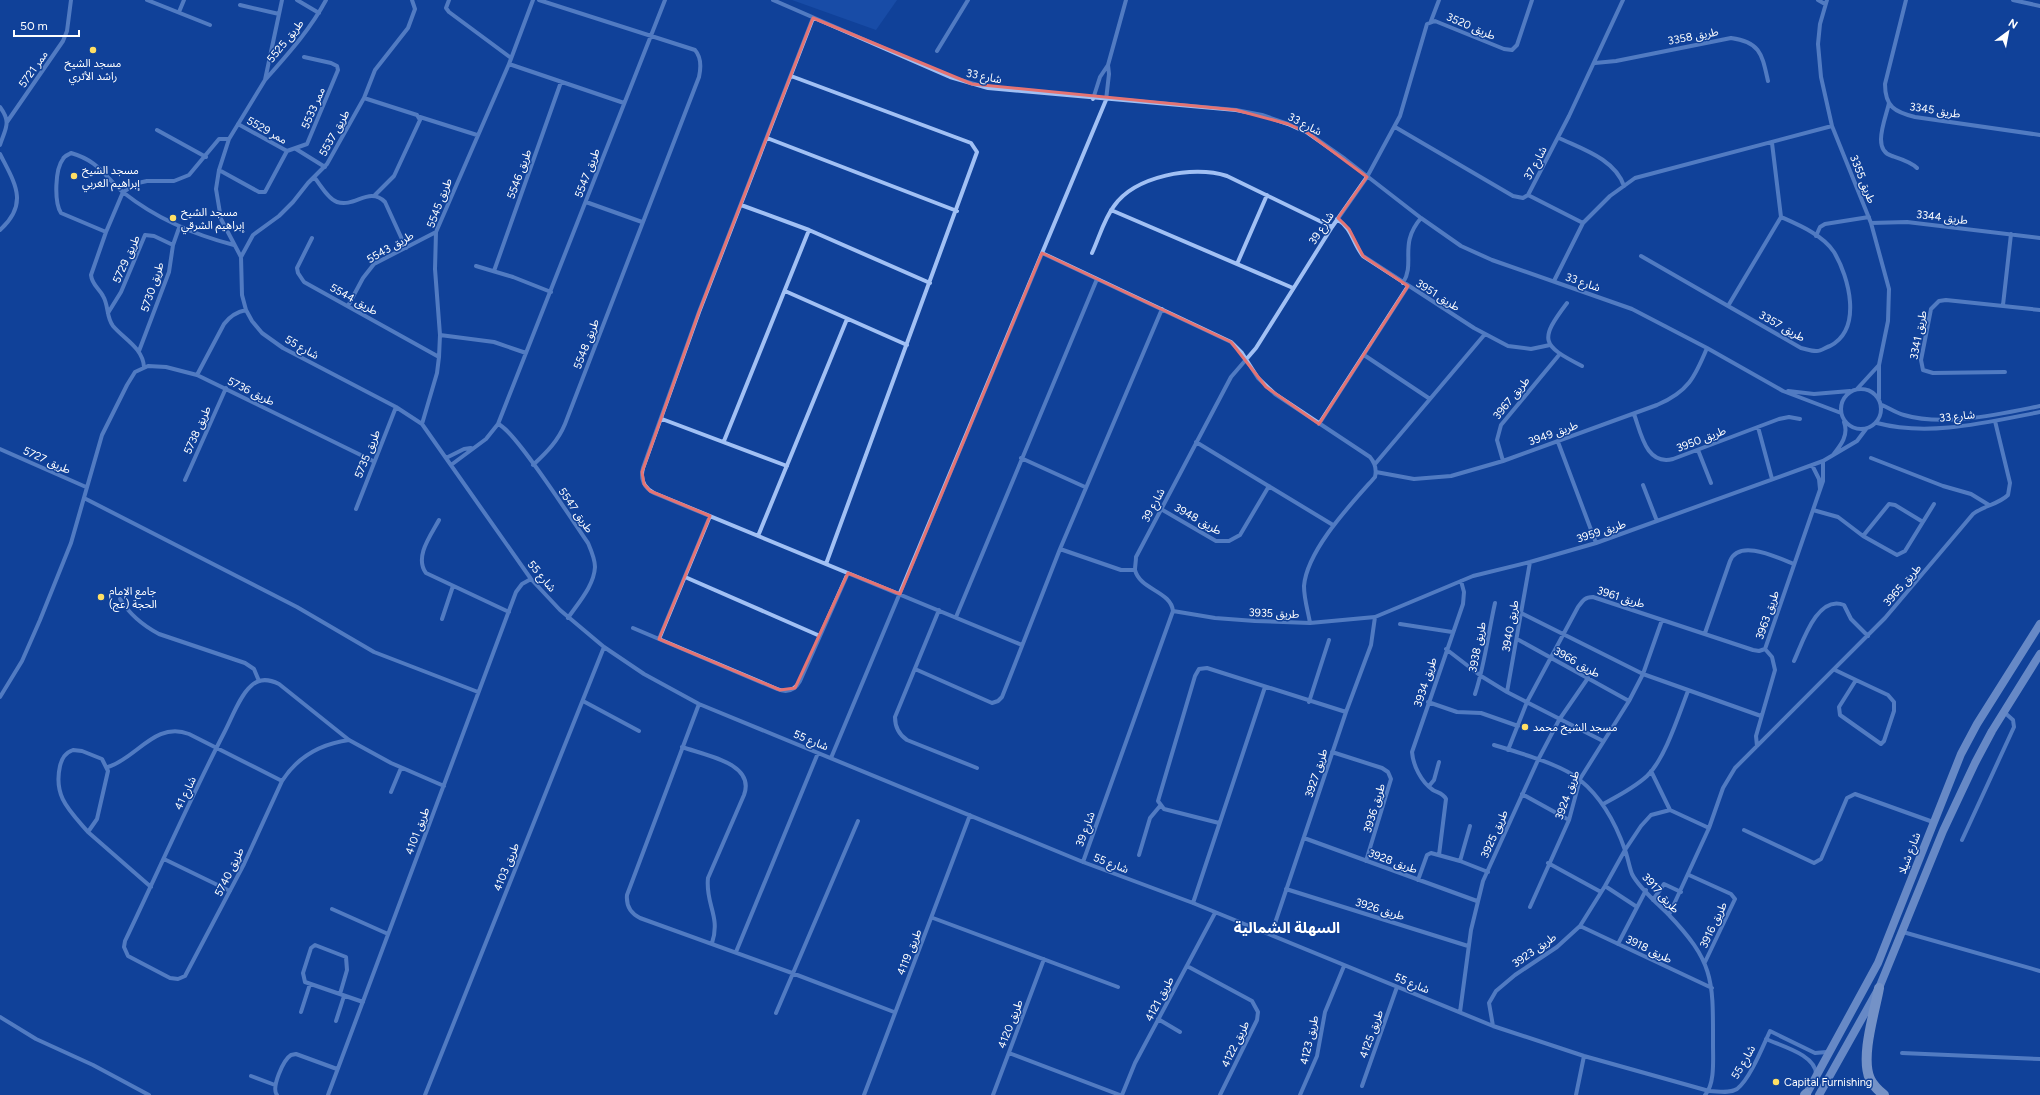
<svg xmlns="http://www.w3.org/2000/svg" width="2040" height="1095" font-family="Figtree,'Noto Sans Arabic',sans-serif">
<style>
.green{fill:#2259b8}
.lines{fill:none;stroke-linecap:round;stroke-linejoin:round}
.street{stroke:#a1c0f4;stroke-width:4}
.secondary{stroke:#d1e1fd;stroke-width:8}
.primary{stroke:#eef4ff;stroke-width:10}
.marked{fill:none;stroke:#e47373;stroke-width:3;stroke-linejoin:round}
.poi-dot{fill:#ffdf64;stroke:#104199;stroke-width:1.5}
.labels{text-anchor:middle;stroke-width:3;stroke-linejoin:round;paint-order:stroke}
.street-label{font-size:11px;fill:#fff;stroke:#104199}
.poi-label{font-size:11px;fill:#fff;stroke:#104199;text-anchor:start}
.district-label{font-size:15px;font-weight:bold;fill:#fff;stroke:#104199}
</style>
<rect width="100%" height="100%" fill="#104199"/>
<path class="green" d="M792,0H897L876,30Z"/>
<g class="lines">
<path class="street" d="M147,0L210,25
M282,0L265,80L229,139L219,170L216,189L221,219L241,257L242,295L246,310L252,321L262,333L283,348L396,407L422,424L531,579L560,610L604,647L644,674L699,704L1083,862L1193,903L1493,1026L1584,1056L1709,1091C1718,1091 1729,1094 1737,1089C1750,1079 1763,1046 1770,1031L1815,1053L1827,1052
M297,0L319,13
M449,0L446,8L449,12L511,58
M773,0L950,77L988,88L1236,110L1262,115L1288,124L1308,133L1345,159L1421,218L1461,246L1492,260L1632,309L1707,348L1783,391L1841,413
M1818,0L1825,4
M1827,0L1820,24L1818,44L1821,77L1832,126L1871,223L1889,289L1888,321L1879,365V399
M1906,0L1885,84C1885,107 1895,112 1915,117L2040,135
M2013,0L2040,6
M240,5L279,14
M179,12L184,0
M813,18L699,312L643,468C640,479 644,488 654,493L1022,645
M1431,21L1439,0
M937,51L968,0
M1595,63L1616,61L1731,38C1761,42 1762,55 1768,81
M509,64L624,103
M791,76L971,143L977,152L826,564
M265,80C287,55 310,30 326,0
M364,98L417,115L420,120L394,176L375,195
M1093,99L1100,77L1108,65
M1889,103C1886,118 1871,150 1892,156C1901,159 1911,162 1917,168
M0,107C12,123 5,129 0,145
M420,117L477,135
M7,122L63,41L67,31L71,0
M238,124L287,151
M1395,127L1513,196L1523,198L1528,195L1569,116L1623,0
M157,130L206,157
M767,138L957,211
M1559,138C1582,149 1615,159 1624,186
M296,149L325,167
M0,154C14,182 30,203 0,230
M219,170L259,192H265L287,151L307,144L338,70L337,66L331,63L304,57
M314,177C320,184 328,199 337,202C355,208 369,186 385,202L406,248
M1528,195L1583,223
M586,202L642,222
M741,205L809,230L930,283
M1111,210L1293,288
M1337,219C1352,228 1353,244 1363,256L1474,328L1508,346L1531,349L1550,345
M1871,223L1907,222L2040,238
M106,232L61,213C54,202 55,169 63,159C64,156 68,155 71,153C99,161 104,176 124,193C157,219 195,235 234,245
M1816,236L1820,227L1825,224L1869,217
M312,238L297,268L298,273L304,282L439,357
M1042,253L1231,342L1242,353L1258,378L1275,394L1370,457C1375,463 1377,469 1375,477C1351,504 1307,550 1304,586C1304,599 1308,611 1310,623
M1092,253C1099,238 1104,219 1114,206C1135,176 1193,165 1227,176L1332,227
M1641,256L1801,348C1806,349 1811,351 1816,351C1820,352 1826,347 1830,346C1863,329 1849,277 1834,252C1823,235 1799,225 1781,217
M241,257L253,235L279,216L293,202L308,183L327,164L364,98L375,70L408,28L415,9L412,0
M1237,264L1267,195
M476,266L513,277L551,292
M494,271L561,82
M1554,281L1583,223L1610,196L1635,178L1832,126
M1403,283C1416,262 1398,245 1421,218
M785,291L907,345
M1567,303C1539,340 1541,345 1582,366
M2003,305L2011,234
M348,306L363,278L374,264L436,232
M1728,306L1781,217L1772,143
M108,313L121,292L145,235L154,236L173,245
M440,335L494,342L526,353
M139,351L169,272L173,245L179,228
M1364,355L1430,399L1485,334
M144,367C143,348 124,339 113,326C106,317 109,306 103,296C99,288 92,285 91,275L106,232L123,192L138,183L147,181H174L189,175L219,139H229
M2005,372L1933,373L1923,370L1921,360L1931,309L1939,301L1946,300L2040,310
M197,375L224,324C230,316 236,312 246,310
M1841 409a20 20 0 1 1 40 0a20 20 0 1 1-40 0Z
M1857,389L1879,365
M1788,391L1814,394L1850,391
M1882,405C1889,408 1896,413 1904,415C1944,427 2000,414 2040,406
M1634,414C1641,433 1646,466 1673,459L1779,419L1789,417L1800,419
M662,419L787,466
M1877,423C1929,437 1988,422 2040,412
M422,424L437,373L439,357L440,335L435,269L436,232L509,64L533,0
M498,424C514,429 574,523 588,543C591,550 595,559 595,567C594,586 578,603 568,618
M1319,424L1408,286
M1758,427L1772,479
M724,441L809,230
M1196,442L1333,525
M1558,442L1596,543
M0,449L86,487
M1698,450L1711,483
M1833,455C1841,445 1849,435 1844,422
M446,458L464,449L471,448
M1021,458L1085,487
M1871,458L1943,486L1971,494L1989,505
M1503,461L1497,440L1501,425L1559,355
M1375,464L1430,399
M451,465L486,439L498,424L665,0
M533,465C547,452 558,441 565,424L699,77C701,68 702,58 695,50L539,0
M1812,465L1819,479L1820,489
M1376,472L1414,479L1451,476L1503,461L1657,405C1688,392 1695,377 1707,348
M185,480L226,388
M1643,485L1657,521
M84,498L297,607L374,652L478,692
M356,509L396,407
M1161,509L1216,541H1229L1240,535L1269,486
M1813,510L1838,517L1863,536L1897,555L1905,551L1934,504
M439,520C431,535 414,557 426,573L509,612
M758,536L847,319
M1863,536L1889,504L1895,505L1923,522
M1060,549L1121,570H1135
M685,577L820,636
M120,599C130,615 142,625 159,634L245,663L254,669L259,681
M939,610L895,717C895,727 898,734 907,740L977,768
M1173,611L1215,618L1255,621L1310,623L1375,617L1473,576L1530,562L1596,543L1823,461L1857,441L1866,429
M1521,613L1643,674L1761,716
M956,617L1097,279
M442,619L453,586
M1400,624L1452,632
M633,628L777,689C787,693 795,690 800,681L848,573
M1705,633L1730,561C1739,538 1778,558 1794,564
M659,639L710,516
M1517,639L1629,701
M1446,649L1481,676L1507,692L1603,741
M1794,661C1802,644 1817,594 1844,605L1851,619L1868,636
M915,669L992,703L998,701L1002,697L1060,549L1162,309
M1835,670L1856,680
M1856,680L1888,695L1894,702V711L1884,741L1881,744L1840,715L1839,707Z
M1507,692L1530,562
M1475,694C1485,664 1488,634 1495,603
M0,697L22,661L40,620L71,543L102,435L127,385L135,372L148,366L166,367L197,375L373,461
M583,701L639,731
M1309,702L1329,640
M1428,702L1457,712L1481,713L1518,726
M699,704L627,895C626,906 630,913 640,918L792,973L894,1012
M349,740C320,744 298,756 282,781L244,864L185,976L178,979L170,978L128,956L124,947L125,941C158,872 189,801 224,733C231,720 240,695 251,686C259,678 269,679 279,684L349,740L391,763L444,786
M1494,745C1517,752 1563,765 1580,780C1602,798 1616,824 1625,850C1628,858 1629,866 1632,874C1639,888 1657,903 1668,914C1715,963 1713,981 1713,1045C1713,1060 1715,1084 1705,1095
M1757,746L1756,736L1775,670L1772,657L1765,649L1823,481V461
M682,747C704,755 756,763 744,795L708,878C705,904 721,916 712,943
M73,750L82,751L102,759L108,771L97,819L88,832C70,811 53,797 60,766C62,758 65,753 73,750Z
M1508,750L1527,702L1578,607C1583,600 1585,597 1593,597L1753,650L1759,651L1765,649
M1332,752L1382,768L1388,772L1391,779L1366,861
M831,758L1106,100L1109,74L1108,65L1126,0
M108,767C137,758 155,721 189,734L282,781
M1651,771L1670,810
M1429,786L1434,780L1439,762
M391,792L401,768
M1522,794L1569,820
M1603,804C1618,796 1634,788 1647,776C1665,759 1679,714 1688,691
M1219,823L1164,809L1158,801L1195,676L1199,669L1207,668L1346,712
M1744,830L1814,863L1821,859L1847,798L1855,794L1933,822
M88,832L151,887
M1304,838L1477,901
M1962,840L2014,727L2013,720L2004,712
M1139,855L1150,818L1160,806
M1439,855L1446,799C1443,793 1438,793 1433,790C1421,782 1413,765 1412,752L1463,604L1464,592L1461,581
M164,859L230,891
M1460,861L1470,826
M1083,862L1173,611C1171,591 1140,590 1135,570C1135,566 1136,561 1136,557L1231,377L1256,348L1332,227L1367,177L1400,116L1427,24L1435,21L1504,49L1512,50L1517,45L1532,0
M1548,863L1601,892
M1689,875L1731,894L1735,899L1705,962
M1418,880L1427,855L1431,853L1460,861L1488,872
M1605,886L1637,907
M1286,889L1468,946
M1653,900L1664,884L1681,892
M1193,903L1265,687
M1530,907L1569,820L1580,779L1629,701L1643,674L1662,620
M332,909L388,934
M1669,915L1709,828L1723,788L1735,768L1885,618L1973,514C1983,506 1999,504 2008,495L2010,483L1995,421
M933,918L1118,987
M1580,926L1712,988
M1903,932L2040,971
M1271,935L1346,712L1371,645L1375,617
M1618,944L1646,890
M736,952L818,753
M1187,966L1252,1001L1258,1012L1257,1020L1220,1095
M340,994L347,970L346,957L315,945L311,948L303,973L305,982L363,1002
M301,1012L310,984
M1460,1012L1471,930L1483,881L1538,760L1559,720L1588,678
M776,1013L858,821
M0,1017L36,1039L93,1065L149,1095
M1158,1019L1180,1032
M336,1021L344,996
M1493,1026L1489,1003L1496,991L1515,975L1557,947L1580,926L1605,886L1625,850L1641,826L1651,815L1670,810L1709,828
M1766,1039C1781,1046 1817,1055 1816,1075
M1009,1053L1120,1095
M1902,1053L2040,1059
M251,1076L275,1085
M1362,1086L1397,987
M277,1095C271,1088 283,1060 291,1055L296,1054L337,1069
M328,1095L516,592L522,584L531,579
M425,1095L604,647
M864,1095L970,815
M993,1095L1044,959
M1122,1095L1135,1063L1215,913
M1300,1095L1317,1056L1325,1012L1344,966
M1576,1095L1584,1056"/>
<path class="secondary" d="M1806,1095L1878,963L1961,754L1977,724L2040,624
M1819,1095L1879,988L1943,831L1975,763L1992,731L2040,654"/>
<path class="primary" d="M1879,988C1875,1011 1860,1057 1870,1079C1873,1085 1879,1091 1884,1095
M1805,1095L1806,1094"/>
</g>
<path d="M0 0H2040V1095H0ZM813,18L972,84L1236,110L1288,124L1308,133L1367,177L1338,218L1349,229L1363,256L1408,286L1319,424L1266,387L1231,342L1042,253L900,594L848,573L795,688L780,690L659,639L710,516L650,491L644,484L642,472L699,312Z" fill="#104199" fill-opacity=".55" fill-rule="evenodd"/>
<path class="marked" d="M813,18L972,84L1236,110L1288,124L1308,133L1367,177L1338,218L1349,229L1363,256L1408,286L1319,424L1266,387L1231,342L1042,253L900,594L848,573L795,688L780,690L659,639L710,516L650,491L644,484L642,472L699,312Z"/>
<g class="poi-dot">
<circle cx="93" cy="50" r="4"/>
<circle cx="74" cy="176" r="4"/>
<circle cx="173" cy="218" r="4"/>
<circle cx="101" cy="597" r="4"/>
<circle cx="1525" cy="727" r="4"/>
<circle cx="1776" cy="1082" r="4"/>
</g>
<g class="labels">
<g class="street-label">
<text transform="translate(1471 26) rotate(23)" y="4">طريق 3520</text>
<text transform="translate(1693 36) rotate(-11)" y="4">طريق 3358</text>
<text transform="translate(285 41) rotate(-51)" y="4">طريق 5525</text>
<text transform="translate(33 69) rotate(-55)" y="4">ممر 5721</text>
<text transform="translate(984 76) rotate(11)" y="4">شارع 33</text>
<text transform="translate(313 108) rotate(-67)" y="4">ممر 5533</text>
<text transform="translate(1935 110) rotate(9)" y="4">طريق 3345</text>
<text transform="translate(1305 124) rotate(27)" y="4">شارع 33</text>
<text transform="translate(267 130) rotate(29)" y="4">ممر 5529</text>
<text transform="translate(334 133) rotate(-61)" y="4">طريق 5537</text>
<text transform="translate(1535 163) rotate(-62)" y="4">شارع 37</text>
<text transform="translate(587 173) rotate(-69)" y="4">طريق 5547</text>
<text transform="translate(519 174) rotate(-70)" y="4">طريق 5546</text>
<text transform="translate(1863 179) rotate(68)" y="4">طريق 3355</text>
<text transform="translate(439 203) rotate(-69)" y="4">طريق 5545</text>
<text transform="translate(1942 217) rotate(7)" y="4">طريق 3344</text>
<text transform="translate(1321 228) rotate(-57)" y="4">شارع 39</text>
<text transform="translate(390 247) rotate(-30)" y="4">طريق 5543</text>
<text transform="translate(126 259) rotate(-66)" y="4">طريق 5729</text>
<text transform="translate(1583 282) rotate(19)" y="4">شارع 33</text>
<text transform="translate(152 287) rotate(-72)" y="4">طريق 5730</text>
<text transform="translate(1438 295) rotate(32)" y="4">طريق 3951</text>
<text transform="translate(354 299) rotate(29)" y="4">طريق 5544</text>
<text transform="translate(1782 326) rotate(29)" y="4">طريق 3357</text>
<text transform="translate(1918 335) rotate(-79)" y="4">طريق 3341</text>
<text transform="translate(586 344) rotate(-69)" y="4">طريق 5548</text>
<text transform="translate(302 347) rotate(29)" y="4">شارع 55</text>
<text transform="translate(251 391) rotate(26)" y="4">طريق 5736</text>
<text transform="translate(1511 398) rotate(-51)" y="4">طريق 3967</text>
<text transform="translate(1957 416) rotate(-6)" y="4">شارع 33</text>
<text transform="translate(197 430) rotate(-66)" y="4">طريق 5738</text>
<text transform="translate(1553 433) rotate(-20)" y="4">طريق 3949</text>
<text transform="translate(1701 439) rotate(-21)" y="4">طريق 3950</text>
<text transform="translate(367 454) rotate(-68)" y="4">طريق 5735</text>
<text transform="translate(47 460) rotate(24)" y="4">طريق 5727</text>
<text transform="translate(1153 505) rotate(-62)" y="4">شارع 39</text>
<text transform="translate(576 510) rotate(55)" y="4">طريق 5547</text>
<text transform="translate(1198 519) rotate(29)" y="4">طريق 3948</text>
<text transform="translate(1601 531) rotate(-18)" y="4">طريق 3959</text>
<text transform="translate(542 576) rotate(50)" y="4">شارع 55</text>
<text transform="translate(1902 585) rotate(-49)" y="4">طريق 3965</text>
<text transform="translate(1621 597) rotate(17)" y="4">طريق 3961</text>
<text transform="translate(1274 613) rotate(2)" y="4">طريق 3935</text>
<text transform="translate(1767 615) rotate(-71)" y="4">طريق 3963</text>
<text transform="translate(1510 626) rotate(-80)" y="4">طريق 3940</text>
<text transform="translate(1477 647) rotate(-79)" y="4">طريق 3938</text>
<text transform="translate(1577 662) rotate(29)" y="4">طريق 3966</text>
<text transform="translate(1425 682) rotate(-72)" y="4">طريق 3934</text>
<text transform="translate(811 740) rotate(22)" y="4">شارع 55</text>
<text transform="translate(1316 773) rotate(-72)" y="4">طريق 3927</text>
<text transform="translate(185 793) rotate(-64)" y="4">شارع 41</text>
<text transform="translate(1567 795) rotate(-70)" y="4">طريق 3924</text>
<text transform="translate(1374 808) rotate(-73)" y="4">طريق 3936</text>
<text transform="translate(1085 829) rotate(-70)" y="4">شارع 39</text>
<text transform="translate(417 831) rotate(-69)" y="4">طريق 4101</text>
<text transform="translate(1494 834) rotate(-66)" y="4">طريق 3925</text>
<text transform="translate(1909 853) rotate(-69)" y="4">شارع شيلا</text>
<text transform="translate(1393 861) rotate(20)" y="4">طريق 3928</text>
<text transform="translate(1111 863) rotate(21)" y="4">شارع 55</text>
<text transform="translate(506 867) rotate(-68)" y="4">طريق 4103</text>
<text transform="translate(229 872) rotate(-64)" y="4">طريق 5740</text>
<text transform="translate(1661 893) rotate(48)" y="4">طريق 3917</text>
<text transform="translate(1380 909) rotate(17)" y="4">طريق 3926</text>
<text transform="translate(1713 925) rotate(-65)" y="4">طريق 3916</text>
<text transform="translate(1649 949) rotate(26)" y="4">طريق 3918</text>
<text transform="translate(1534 950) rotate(-35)" y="4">طريق 3923</text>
<text transform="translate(909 952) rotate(-68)" y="4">طريق 4119</text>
<text transform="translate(1412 983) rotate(22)" y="4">شارع 55</text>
<text transform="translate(1159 999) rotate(-62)" y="4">طريق 4121</text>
<text transform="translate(1010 1024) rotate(-69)" y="4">طريق 4120</text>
<text transform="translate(1371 1034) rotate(-70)" y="4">طريق 4125</text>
<text transform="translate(1309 1040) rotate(-77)" y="4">طريق 4123</text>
<text transform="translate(1235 1044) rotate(-64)" y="4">طريق 4122</text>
<text transform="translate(1743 1062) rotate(-60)" y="4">شارع 55</text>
</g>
<g class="poi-label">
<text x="93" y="67" text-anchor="middle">مسجد الشيخ<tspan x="93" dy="13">راشد الأثري</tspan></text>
<text x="82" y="174">مسجد الشيخ<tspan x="82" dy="13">إبراهيم الغربي</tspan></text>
<text x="181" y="216">مسجد الشيخ<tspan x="181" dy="13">إبراهيم الشرقي</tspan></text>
<text x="109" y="595">جامع الإمام<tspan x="109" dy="13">الحجة (عج)</tspan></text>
<text x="1533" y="731">مسجد الشيخ محمد</text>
<text x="1784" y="1086">Capital Furnishing</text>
</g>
<g class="district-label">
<text x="1287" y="933">السهلة الشمالية</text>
</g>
</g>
<g transform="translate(2008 32) rotate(32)" stroke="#104199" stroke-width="3" paint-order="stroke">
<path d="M0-3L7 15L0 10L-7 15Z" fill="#ffffff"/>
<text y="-6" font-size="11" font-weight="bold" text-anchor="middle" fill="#ffffff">N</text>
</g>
<path d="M14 30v6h65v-6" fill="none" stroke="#ffffff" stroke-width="2"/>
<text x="20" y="30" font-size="12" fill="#ffffff" stroke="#104199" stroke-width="3" paint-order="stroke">50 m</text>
</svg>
